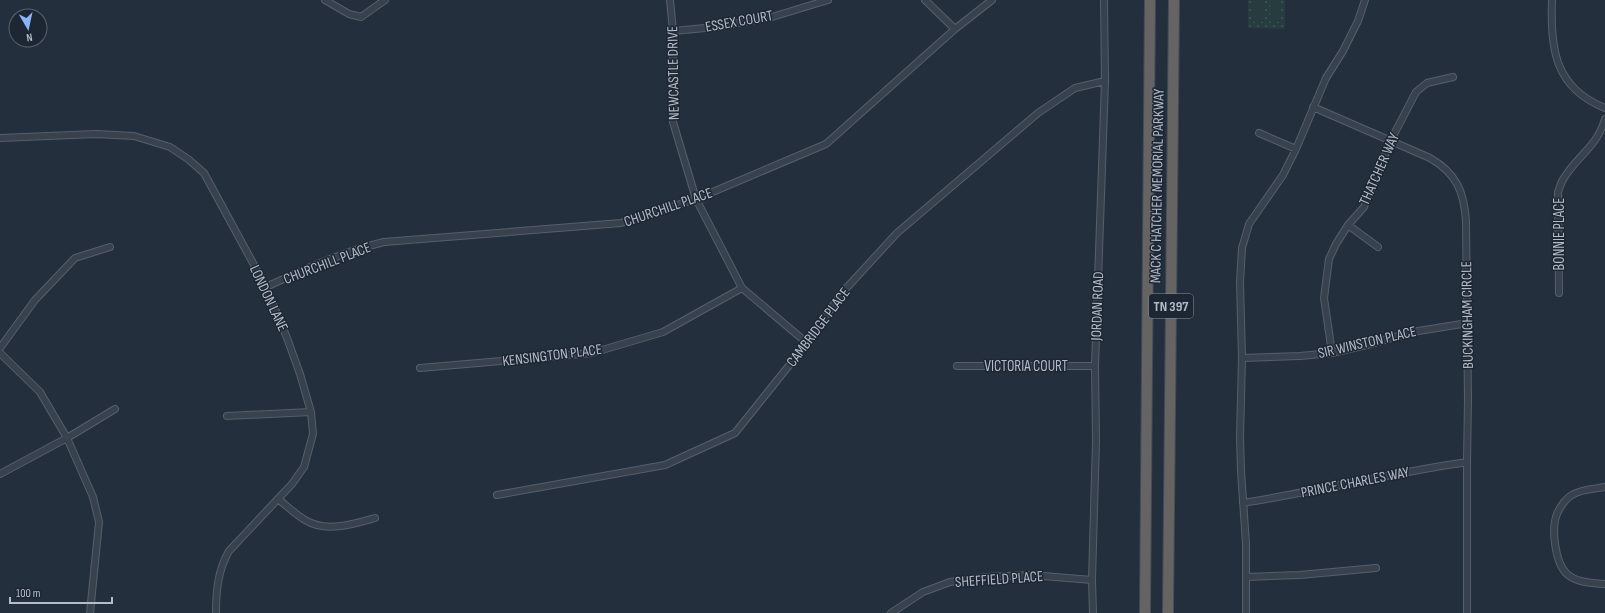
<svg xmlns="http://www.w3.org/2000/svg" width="1605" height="613" font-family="'Sofia Sans Condensed',sans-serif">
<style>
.grass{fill:url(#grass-dots)}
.garden{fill:#263c3f}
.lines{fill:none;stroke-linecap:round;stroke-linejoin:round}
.minor-casing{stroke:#565f6c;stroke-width:8}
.trunk-casing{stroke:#434c59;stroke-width:12}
.minor{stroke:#38414e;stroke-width:6}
.trunk{stroke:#656462;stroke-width:10}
.labels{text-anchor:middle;stroke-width:3;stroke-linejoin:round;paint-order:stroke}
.shield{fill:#1d2633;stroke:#878f9c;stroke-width:1}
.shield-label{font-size:14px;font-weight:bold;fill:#b4bcc9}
.street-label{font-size:15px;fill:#b4bcc9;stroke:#1d2633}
</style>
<defs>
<pattern id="grass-dots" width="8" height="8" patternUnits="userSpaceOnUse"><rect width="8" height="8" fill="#263c3f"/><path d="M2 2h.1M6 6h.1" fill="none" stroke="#435659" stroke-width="1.8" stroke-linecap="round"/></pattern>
</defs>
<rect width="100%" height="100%" fill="#242f3e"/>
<path class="grass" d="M1248,0H1285V29L1248,28Z"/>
<path class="garden" d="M1252,0H1263V22H1252Z
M1270,0H1281V22H1270Z"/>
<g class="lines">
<g class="minor-casing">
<path id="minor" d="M325,0L349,14L361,17L385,0
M670,0L673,31V122L696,199L742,288L807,343
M925,0L955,29
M1552,0C1550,49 1555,88 1605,108
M673,31L716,27L772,17L828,0
M1313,107L1430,158C1456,173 1464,191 1466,221L1468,400L1467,462V613
M1259,133L1296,149
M0,138L96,134L134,136L170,147L188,159L204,173L266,287L287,338L300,374L311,412L313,434L304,467L292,484L229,551C218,570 216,591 216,613
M1348,225L1378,247
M266,287C305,269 342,252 384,242L621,223L696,199L826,144L955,29L992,0
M1559,293L1558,192C1560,187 1561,182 1564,178C1578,155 1597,147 1605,119
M0,348L35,300L75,258L110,247
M0,353L40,392L67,438L93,497L99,522L90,613
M1332,353L1324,298L1329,259L1336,244L1348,225L1364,207L1391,140L1416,92L1427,83L1453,77
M1242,358L1300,356L1332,353L1375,343L1412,332L1468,323
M957,366H1095
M420,368L592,353L663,332L742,288
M227,416L311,412
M0,474L67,438L115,409
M1605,487C1595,489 1581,489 1572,495C1566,498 1560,507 1557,514C1551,528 1555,563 1567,574C1577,583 1593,583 1605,584
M497,495L665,465L735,433L807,343L841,294L897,233L1038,113L1075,88L1105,81
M278,499C287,506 295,514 305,520C326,533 354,524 375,518
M1243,503C1318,491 1392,473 1467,462
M1246,577L1300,575L1376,568
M891,613L923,592L950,582L986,577L1031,575L1092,580
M1093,613L1092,580L1096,441L1095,366L1105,81L1104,0
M1246,613V544L1241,471L1240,437L1242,358L1240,282L1242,248L1249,224L1283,175L1296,149L1326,78L1343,51L1358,21L1365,0"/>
</g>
<g class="trunk-casing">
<path id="trunk" d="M1145,613L1150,0
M1168,613L1174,0"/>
</g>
<use href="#minor" class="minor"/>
<use href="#trunk" class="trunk"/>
</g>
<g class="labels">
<rect class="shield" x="1149" y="294" width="44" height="24" rx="3"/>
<g class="shield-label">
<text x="1171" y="311">TN 397</text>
</g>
<g class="street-label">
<text transform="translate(739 21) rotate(-10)" y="5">ESSEX COURT</text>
<text transform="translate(673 73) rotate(-91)" y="5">NEWCASTLE DRIVE</text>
<text transform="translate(1379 169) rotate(-66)" y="5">THATCHER WAY</text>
<text transform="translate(1157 186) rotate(-89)" y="5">MACK C HATCHER MEMORIAL PARKWAY</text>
<text transform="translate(668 207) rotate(-19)" y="5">CHURCHILL PLACE</text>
<text transform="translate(1559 234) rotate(-90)" y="5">BONNIE PLACE</text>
<text transform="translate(327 263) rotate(-21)" y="5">CHURCHILL PLACE</text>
<text transform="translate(269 298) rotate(65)" y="5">LONDON LANE</text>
<text transform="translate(1097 306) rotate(-88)" y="5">JORDAN ROAD</text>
<text transform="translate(1467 315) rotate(-91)" y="5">BUCKINGHAM CIRCLE</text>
<text transform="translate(818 327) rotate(-53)" y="5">CAMBRIDGE PLACE</text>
<text transform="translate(1367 342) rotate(-13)" y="5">SIR WINSTON PLACE</text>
<text transform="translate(552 355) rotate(-7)" y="5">KENSINGTON PLACE</text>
<text x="1026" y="371">VICTORIA COURT</text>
<text transform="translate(1355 482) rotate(-11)" y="5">PRINCE CHARLES WAY</text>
<text transform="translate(999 579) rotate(-4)" y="5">SHEFFIELD PLACE</text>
</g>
</g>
<g transform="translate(28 28) rotate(171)"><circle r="19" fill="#1d2633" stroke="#59626f"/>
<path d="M0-3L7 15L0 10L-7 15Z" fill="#8ab4f8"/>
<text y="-6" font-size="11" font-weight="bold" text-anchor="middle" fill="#b4bcc9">N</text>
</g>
<path d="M10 597v6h102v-6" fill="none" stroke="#b4bcc9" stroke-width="2"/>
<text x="16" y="597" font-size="12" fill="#b4bcc9" stroke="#1d2633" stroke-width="3" paint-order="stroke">100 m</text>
</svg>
